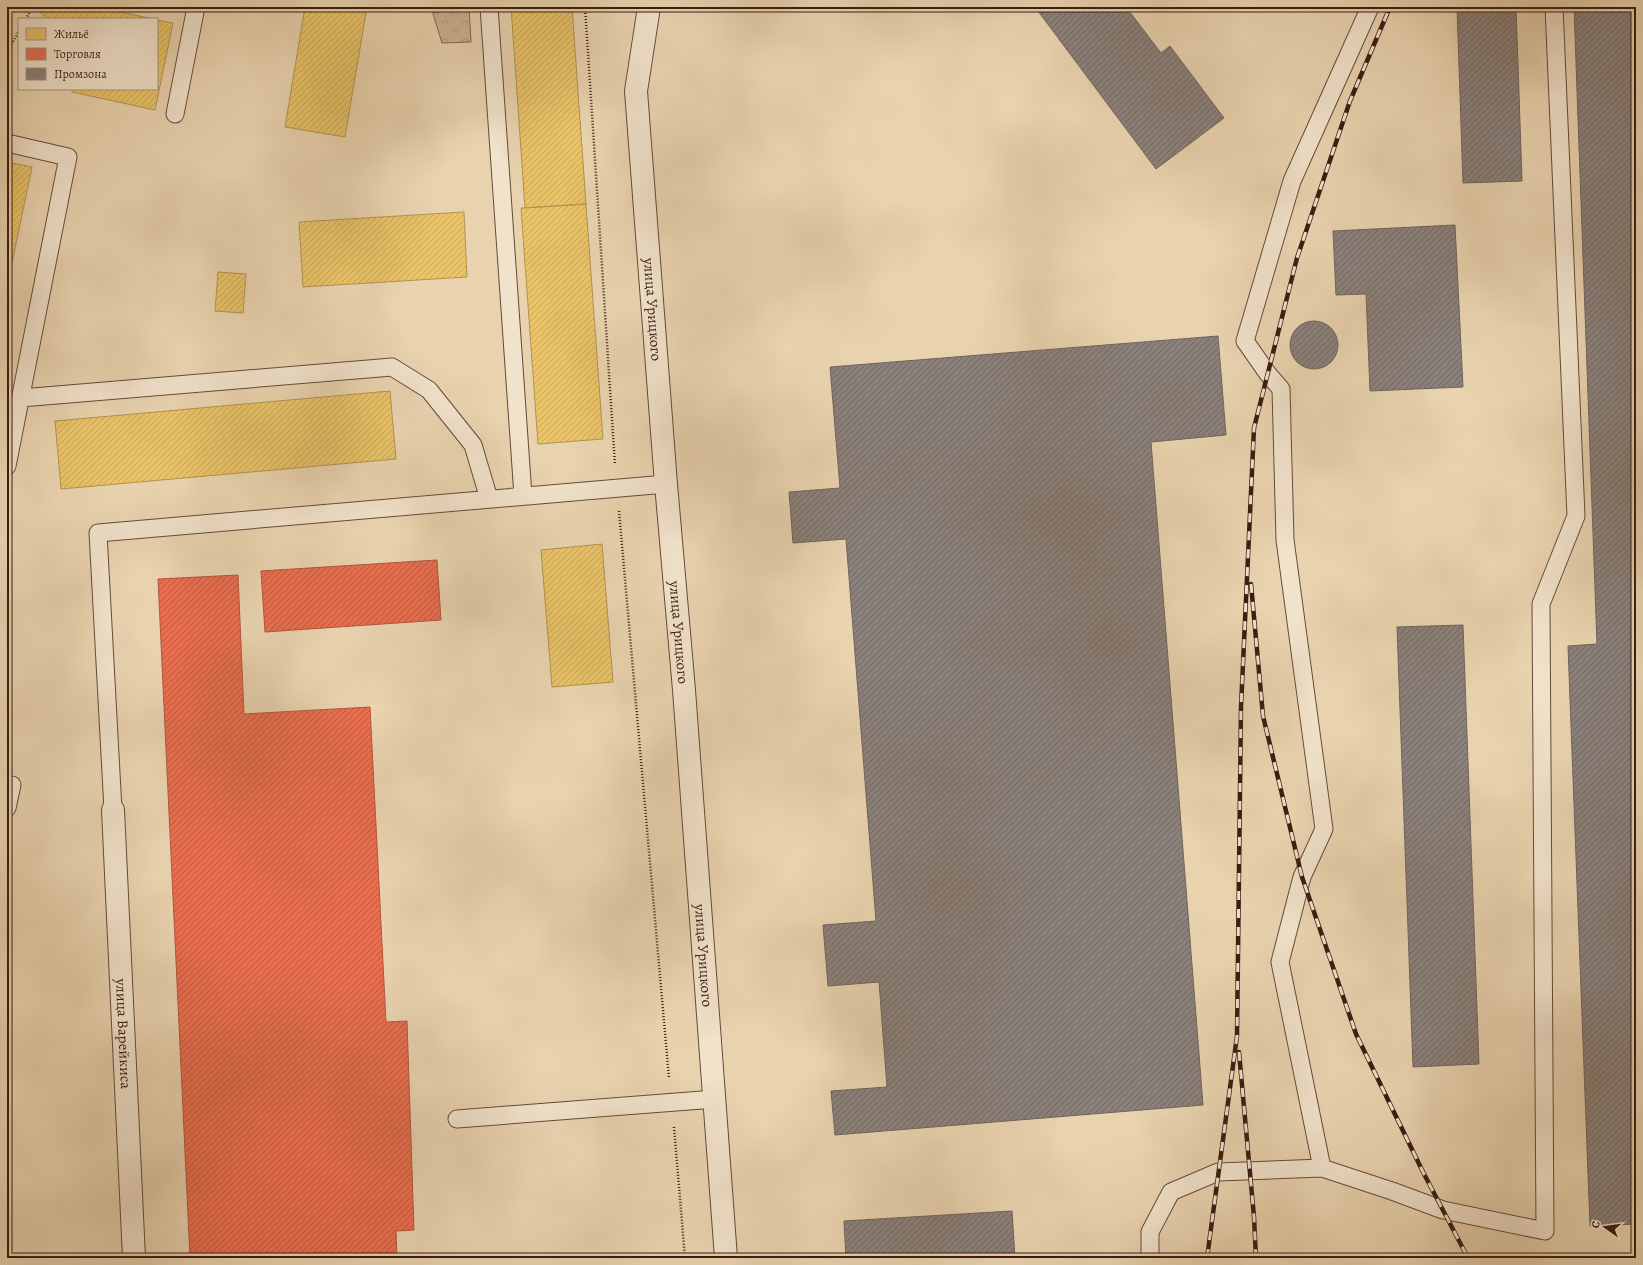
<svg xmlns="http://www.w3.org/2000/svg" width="1643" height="1265" font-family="Alegreya,serif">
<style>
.forest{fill:url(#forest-crowns);stroke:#826853}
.homes{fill:url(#homes-hatch);stroke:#b49250}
.shops{fill:url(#shops-hatch);stroke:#b3563e}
.industry{fill:url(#industry-hatch);stroke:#72635c}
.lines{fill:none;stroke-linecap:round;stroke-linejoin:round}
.service-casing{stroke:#654a39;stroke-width:19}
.minor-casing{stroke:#654a39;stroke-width:24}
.tertiary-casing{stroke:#654a39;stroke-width:24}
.path{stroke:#391d12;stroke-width:2.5;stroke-dasharray:1 2;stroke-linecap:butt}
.service{stroke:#f1e2cb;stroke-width:17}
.minor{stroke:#f1e2cb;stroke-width:22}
.tertiary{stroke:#f1e2cb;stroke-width:22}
.rail-casing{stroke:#391d12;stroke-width:4.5}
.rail{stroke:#f1e2cb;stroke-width:3;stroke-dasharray:9;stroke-linecap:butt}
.labels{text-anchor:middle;stroke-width:4;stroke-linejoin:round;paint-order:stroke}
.street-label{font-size:15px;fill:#391d12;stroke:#f1e2cb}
</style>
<defs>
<pattern id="forest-crowns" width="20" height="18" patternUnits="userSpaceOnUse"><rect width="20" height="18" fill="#cbb494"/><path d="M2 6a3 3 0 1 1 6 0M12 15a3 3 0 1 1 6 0" fill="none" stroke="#af9a7f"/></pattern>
<pattern id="homes-hatch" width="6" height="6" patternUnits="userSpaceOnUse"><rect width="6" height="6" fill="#e9c46a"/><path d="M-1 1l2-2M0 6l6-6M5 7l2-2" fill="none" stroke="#c9a85b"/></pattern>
<pattern id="shops-hatch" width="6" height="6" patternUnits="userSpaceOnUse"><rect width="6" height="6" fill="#e76f51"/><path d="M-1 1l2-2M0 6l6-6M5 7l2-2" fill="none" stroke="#bc5b42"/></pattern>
<pattern id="industry-hatch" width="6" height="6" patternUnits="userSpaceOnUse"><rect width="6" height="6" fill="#8a817c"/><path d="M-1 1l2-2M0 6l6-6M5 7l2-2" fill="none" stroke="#726964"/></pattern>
</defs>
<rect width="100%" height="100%" fill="#e9d3af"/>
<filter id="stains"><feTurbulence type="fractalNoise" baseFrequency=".005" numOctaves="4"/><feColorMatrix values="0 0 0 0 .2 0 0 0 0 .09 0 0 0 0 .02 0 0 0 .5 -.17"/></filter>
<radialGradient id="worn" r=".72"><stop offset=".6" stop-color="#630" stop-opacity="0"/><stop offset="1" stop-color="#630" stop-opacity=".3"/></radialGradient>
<path class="forest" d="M431,7H469L471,42L442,43Z"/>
<path class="homes" d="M43,7H108L107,9L153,19H47L39,11Z
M305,7H367L345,137L285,127Z
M511,7H572L586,204L525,208Z
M157,20L173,23L155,110L72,92V89H157Z
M7,162L32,167L7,287Z
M586,204L603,439L538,444L521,208Z
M464,212L467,277L303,287L299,222Z
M218,272L246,274L243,313L215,311Z
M390,391L396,459L61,489L55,421Z
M602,544L613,682L552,687L541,550Z"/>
<path class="shops" d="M437,560L441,620L265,632L261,571Z
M238,575L244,714L370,707L386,1022L407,1021L414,1230L396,1231L397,1258H190L158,579Z"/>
<path class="industry" d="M1035,7H1126L1161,53L1170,46L1224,118L1156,169Z
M1457,7H1516L1522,181L1463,183Z
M1574,7H1636V1224L1590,1226L1568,646L1597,644Z
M1455,225L1463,387L1370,391L1366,294L1336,295L1333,231Z
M1290 345a24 24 0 1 1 48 0a24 24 0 1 1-48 0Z
M1218,336L1226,435L1151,442L1203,1105L835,1135L831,1091L887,1087L879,982L828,986L823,925L876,921L846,539L793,543L789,492L840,488L830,367Z
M1463,625L1479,1064L1413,1067L1397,627Z
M1012,1211L1015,1258H846L844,1221Z"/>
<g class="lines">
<g class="service-casing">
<path id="service" d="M489,7L523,496
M175,114L196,7
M7,143L68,157L7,466
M21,398L392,367L429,390L473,445L489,499
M7,785H12L7,808
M113,810L98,533L666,484
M457,1119L715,1099
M1322,1168L1280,962L1302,877L1324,829L1285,540L1281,389L1268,374L1245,341L1292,181L1370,7
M1150,1258V1232L1171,1192L1218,1172L1322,1168L1392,1191L1443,1210L1545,1231L1541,604L1576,516L1554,7"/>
</g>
<g class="minor-casing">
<g id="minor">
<path id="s1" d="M113,810L134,1258"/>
</g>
</g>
<g class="tertiary-casing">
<g id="tertiary">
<path id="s2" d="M649,7L636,91L666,484L684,690L726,1258"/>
</g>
</g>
<path class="path" d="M585,7L615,465
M26,19L32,7
M7,52L19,31
M619,511L669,1078
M674,1127L685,1258"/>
<use href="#service" class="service"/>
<use href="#minor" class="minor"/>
<use href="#tertiary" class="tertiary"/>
<g class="rail-casing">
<path id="rail" d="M1251,584L1263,716L1302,877L1356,1034L1423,1172L1468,1258
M1239,1052L1254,1217L1256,1258
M1207,1258L1237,1036L1241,707L1254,428L1297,258L1350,101L1390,7"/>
</g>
<use href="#rail" class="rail"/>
</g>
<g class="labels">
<g class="street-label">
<text dy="5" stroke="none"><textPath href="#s2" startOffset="304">улица Урицкого</textPath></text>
<text dy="5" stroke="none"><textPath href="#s2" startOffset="628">улица Урицкого</textPath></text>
<text dy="5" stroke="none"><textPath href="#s2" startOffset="952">улица Урицкого</textPath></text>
<text dy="5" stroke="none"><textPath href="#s1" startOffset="224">улица Варейкиса</textPath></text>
</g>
</g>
<rect width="1643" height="1265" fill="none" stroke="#e9d3af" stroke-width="24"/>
<rect x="8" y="8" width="1627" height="1249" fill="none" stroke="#391d12" stroke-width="2"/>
<rect x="12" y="12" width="1619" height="1241" fill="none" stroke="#391d12"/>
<rect x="18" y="18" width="140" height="72" fill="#f1e2cb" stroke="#a79381"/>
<rect x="26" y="28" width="20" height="12" fill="#e9c46a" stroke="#a79381"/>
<text x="54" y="38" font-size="12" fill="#391d12">Жильё</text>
<rect x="26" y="48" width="20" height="12" fill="#e76f51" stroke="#a79381"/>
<text x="54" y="58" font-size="12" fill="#391d12">Торговля</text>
<rect x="26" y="68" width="20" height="12" fill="#8a817c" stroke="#a79381"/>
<text x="54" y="78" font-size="12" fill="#391d12">Промзона</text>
<g transform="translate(1605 1227) rotate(284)" stroke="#f1e2cb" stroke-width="3" paint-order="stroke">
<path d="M0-3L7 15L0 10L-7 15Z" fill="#391d12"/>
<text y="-6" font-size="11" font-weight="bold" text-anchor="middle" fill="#391d12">С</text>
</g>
<rect width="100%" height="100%" filter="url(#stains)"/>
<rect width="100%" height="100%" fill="url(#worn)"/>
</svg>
